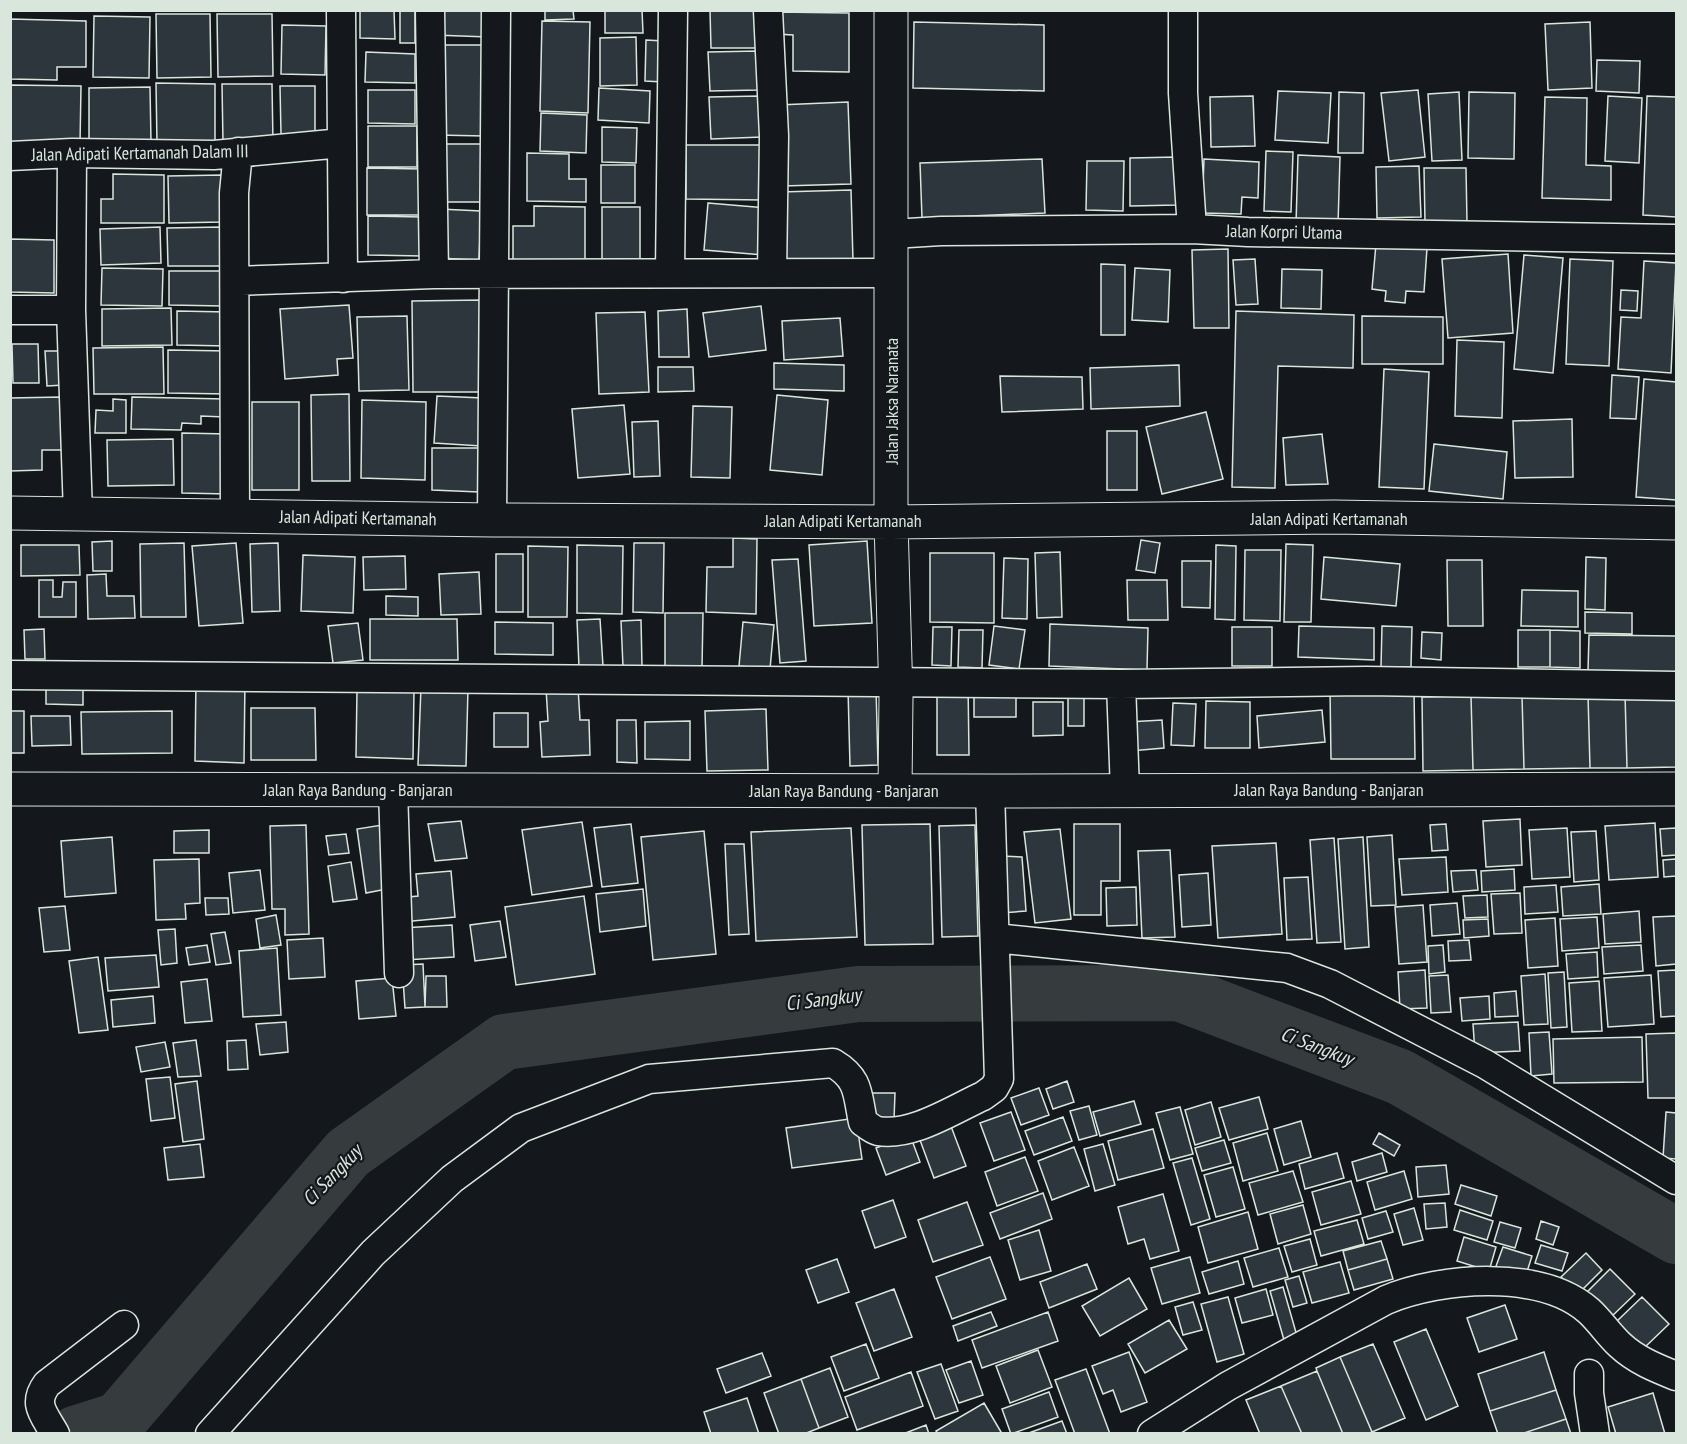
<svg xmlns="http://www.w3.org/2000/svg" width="1687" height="1444" font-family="'PT Sans Narrow',sans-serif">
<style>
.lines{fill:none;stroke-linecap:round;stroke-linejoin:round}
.river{stroke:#363b3e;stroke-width:56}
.building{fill:#2c363c;stroke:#d8e6dc;stroke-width:1.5}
.street-casing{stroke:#d8e6dc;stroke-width:31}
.secondary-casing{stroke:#d8e6dc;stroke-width:35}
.primary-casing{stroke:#d8e6dc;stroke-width:35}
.street{stroke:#14181c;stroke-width:28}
.secondary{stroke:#14181c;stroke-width:33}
.primary{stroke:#14181c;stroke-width:33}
.labels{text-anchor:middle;stroke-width:4.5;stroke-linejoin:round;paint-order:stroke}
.street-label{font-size:18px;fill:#d8e6dc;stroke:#14181c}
.water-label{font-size:20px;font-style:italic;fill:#d8e6dc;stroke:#14181c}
</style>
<rect width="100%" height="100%" fill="#14181c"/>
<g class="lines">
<path class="river" d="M75,1434L119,1420L348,1153L504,1042L858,994L1179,993L1400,1077L1676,1236"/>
</g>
<path class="building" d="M360,10H394L395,39L360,38Z
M400,10H415V43H400Z
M434,10H488V37L434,35Z
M545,10H573L574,19L545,20Z
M605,10H642L643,33H605Z
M710,10H756L757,48H711Z
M776,12L849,13V72L793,71V35L776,34Z
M156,14H210L211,77L157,78Z
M217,14H272L273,76L218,77Z
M94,16L150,17L149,78L93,77Z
M10,19L86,21V67H57V80L10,79Z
M542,21L590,22L588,113L540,111Z
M914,22L1044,25V91L913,88Z
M1590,22L1592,88L1548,90L1545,24Z
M282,25L326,26L325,75L281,74Z
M636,37L637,85L600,86V38Z
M646,40L664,41L663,82L645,81Z
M437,45H486L485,136L436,135Z
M758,51L759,90L710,91L708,52Z
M366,52L415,54V83L365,82Z
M1597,60L1640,61L1639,93L1596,91Z
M156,83L215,84V144H157Z
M222,84H272L273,143H223Z
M10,85L81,86L80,144H10Z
M280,86H315V134H281Z
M150,87L151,142L89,143V88Z
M599,88L650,91L649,123L598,120Z
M368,90H415V124L368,123Z
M1418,90L1425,157L1389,161L1381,93Z
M1278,91L1331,93L1328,143L1275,140Z
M1339,92L1364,93L1363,153H1338Z
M1459,92L1462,160L1432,161L1428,94Z
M1469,92L1515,93L1514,159L1468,158Z
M760,96L762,137L711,139L709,97Z
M1253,96L1255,146L1211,147L1210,97Z
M1608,96L1642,98L1639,163L1605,161Z
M1647,96L1676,97V217L1643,215Z
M1545,97L1587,98L1586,165L1611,166V200L1542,198Z
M848,102L851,184L782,186L778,105Z
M541,113L587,115L586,153L540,151Z
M368,126H417V167H368Z
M602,127L637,128L636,163L602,162Z
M437,144H484L485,202H438Z
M686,145H768L769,200L686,199Z
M1266,151L1293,152L1291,212L1264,211Z
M527,153L569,154V179H586V202L527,201Z
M1298,155L1340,157L1338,225L1296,224Z
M1176,157L1177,205L1130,206V158Z
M1042,159L1045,213L922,218L920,163Z
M1204,159L1259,162L1258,198L1242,197L1241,214L1202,213Z
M1087,161H1124L1123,211L1086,210Z
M601,165H635V203H601Z
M1419,166L1421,217L1377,218L1376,167Z
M367,168L423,169L424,215H367Z
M1424,168H1466L1467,222L1425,223Z
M113,174L164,175V223H101V199H113Z
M222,175L223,222L169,223L168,176Z
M851,190L853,260L782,262L780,192Z
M708,203L768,208L765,255L704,250Z
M534,206L585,207V260H513V226H534Z
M602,207H640V262L602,261Z
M439,209L481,211L479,260L437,258Z
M368,216L423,217V256L368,255Z
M160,227L161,263L101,265L100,229Z
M222,227L223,266H168L167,228Z
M10,239L54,240V293L10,292Z
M1376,244L1427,248L1424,292L1406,291L1405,303L1385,301L1386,291L1372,289Z
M1228,249L1229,328H1194L1192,250Z
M1508,254L1513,333L1448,338L1442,259Z
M1524,255L1563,258L1553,373L1514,369Z
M1255,259L1258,304L1236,305L1233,260Z
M1570,259L1613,261L1609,366L1566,364Z
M1644,261L1676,263L1671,373L1618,369L1621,317L1641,318Z
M1101,264L1125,265V335H1101Z
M102,268L163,269L162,306L101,305Z
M1135,268L1170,270L1168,322L1132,320Z
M1282,269L1322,270L1321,309L1281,308Z
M169,271H224V306L169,305Z
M1621,290L1638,291L1637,311L1620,310Z
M482,300L483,392H413L412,301Z
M349,305L353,358L337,359L338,375L285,379L280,309Z
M761,306L766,350L709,357L703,313Z
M171,308L172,345L102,346V309Z
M687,309L689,357H659L658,311Z
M177,311L228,312V346L177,345Z
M1236,311L1354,315L1353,368L1278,366L1275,488L1232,487Z
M645,312L649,392L599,394L596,313Z
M407,316L409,390L359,391L357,317Z
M1362,316L1443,317V364H1362Z
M840,318L843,356L784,360L782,321Z
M1457,340L1504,342L1502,418L1455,416Z
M12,344H38L39,383H13Z
M163,347L164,394H94L93,348Z
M168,350L229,351L228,394L168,393Z
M45,351H62L64,385L47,386Z
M774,363L844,365V391L774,389Z
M1179,365L1180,406L1091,409L1090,368Z
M658,367H693L694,391L658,392Z
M1384,369L1429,372L1424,489L1379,487Z
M1612,375L1639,377L1636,419L1610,418Z
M1000,376L1082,377L1083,409L1002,412Z
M1644,379L1676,382V500L1636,497Z
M349,394L350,481H312L311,395Z
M777,395L828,400L822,475L770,470Z
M437,396L483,398L481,446L434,443Z
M62,397L63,450H42V470L10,471V398Z
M132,397L225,399V417L201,416V424L182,423L181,430L131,429Z
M113,399L126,400V433H95L96,410L113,411Z
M362,400L426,402L425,480L361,478Z
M252,402H299V490H252Z
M624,405L630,474L578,478L572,409Z
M693,406L732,407L730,478L691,477Z
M1206,412L1223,479L1162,494L1146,427Z
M1572,419L1573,477L1515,478L1513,421Z
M658,421L660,476L634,477L632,422Z
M1107,431H1137V490H1107Z
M182,433L228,434V494L182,493Z
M1322,434L1328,484L1286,485L1283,438Z
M173,439L174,485L108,486L107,440Z
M1434,444L1507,452L1503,499L1429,491Z
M432,448H480L479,492L432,490Z
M733,538L757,539L756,614L706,612L707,567H733Z
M1141,540L1160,543L1155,573L1136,570Z
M112,541V571H93L92,542Z
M867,541L872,623L814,626L809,545Z
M184,543L186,617H141L140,544Z
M236,543L243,623L199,626L192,546Z
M278,543L280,611L252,612L250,544Z
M634,543H664L663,613L633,612Z
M1286,544L1313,545L1311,622H1284Z
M21,545H79L80,575L21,576Z
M577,545L623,546L622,614L577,613Z
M1216,545L1236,546L1235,620L1215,619Z
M528,546L568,547L567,617H528Z
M1245,550H1281L1280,621L1244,620Z
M1060,552L1062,617L1037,618L1035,553Z
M930,553H994V623L930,622Z
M496,554H523V612H496Z
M303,555L355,557L353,613L301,611Z
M405,556L406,589L364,590L363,557Z
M1324,557L1400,564L1396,606L1321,599Z
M1586,557L1606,558L1605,610L1585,609Z
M1004,558L1028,559L1027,619L1002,618Z
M798,559L806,661L780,663L772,560Z
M1447,560H1482L1483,626H1448Z
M1182,561H1211L1210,608L1182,607Z
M479,572L481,614L441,615L439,574Z
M106,574L107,596H134L135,618L88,619L87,575Z
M39,580H53V597H62L63,582H76V617H39Z
M1127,580H1167L1168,620H1128Z
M1522,590L1578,591V627L1521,626Z
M386,596L418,597V616L386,615Z
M1585,612L1632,613V634L1585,633Z
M665,613H703L702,668H665Z
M370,619H457L458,660H370Z
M600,619L603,666L579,667L577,620Z
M641,620L642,666L623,667L621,621Z
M495,622L553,623V655L495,654Z
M743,622L774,625L770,669L739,666Z
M358,623L363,660L333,663L328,626Z
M1050,624L1148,628L1147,670L1049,666Z
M994,626L1025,630L1019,669L989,665Z
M1299,626L1374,628V660L1298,657Z
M1382,626L1412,627L1411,667H1381Z
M933,627H952L951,666L932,665Z
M1232,627H1272V666H1232Z
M44,629L45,659H25L24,630Z
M959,630H983L982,668L958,667Z
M1518,630H1550V667H1518Z
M1550,630L1580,631V668L1550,667Z
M1422,632L1442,633L1441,660L1421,658Z
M1589,635L1676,636V672L1588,671Z
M46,676L83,677V705L46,704Z
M196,678L245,679L244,763L195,761Z
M937,683H968L969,755H937Z
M974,686H1016V717H974Z
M421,687L468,688L466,766L418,765Z
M578,687L580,720H589L590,755L542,757L540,722L548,721L546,688Z
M1068,687L1084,688V726H1068Z
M876,688L878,765L850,766L848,689Z
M357,689H414L413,759L356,757Z
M1330,690H1414L1415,759H1331Z
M1625,694H1676V767L1627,768Z
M1625,694L1627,768H1590L1588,695Z
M1588,695L1590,768L1524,769L1522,696Z
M1471,696H1522L1524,769L1473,770Z
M1471,696L1473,770L1423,771L1422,697Z
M1206,701L1250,702V748H1205Z
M1033,702H1063V735L1033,736Z
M1173,703L1196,704L1194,746L1171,745Z
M251,708H315L316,760H251Z
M766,709L768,770L707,771L705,711Z
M1322,710L1325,742L1259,748L1257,716Z
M10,711H24V753H10Z
M172,711V753L82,754L81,712Z
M494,713H528V747H494Z
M31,716H70L71,745L32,746Z
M617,720H636L637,763L617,762Z
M1162,720L1164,748L1130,751L1128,722Z
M690,721V760L645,759V722Z
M1520,819L1522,865L1486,867L1483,821Z
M461,821L467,858L435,861L428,824Z
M582,822L592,886L532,895L522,830Z
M1655,823L1658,877L1609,880L1605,826Z
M631,824L638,883L602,887L594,828Z
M930,824L933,944L865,945L862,825Z
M1074,824H1120V881H1101V915H1074Z
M1446,824L1448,850L1432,851L1430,825Z
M306,825L309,934L285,935V909H272L270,826Z
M382,825L392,888L366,893L357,829Z
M975,825L978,936L942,937L939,826Z
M851,828L857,937L756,941L751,832Z
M1567,828L1570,877L1532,879L1529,830Z
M1676,828V855L1662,856L1660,829Z
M1060,829L1071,919L1035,923L1024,832Z
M209,830V853H174V831Z
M704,831L716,954L653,960L641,837Z
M1596,831L1599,880L1574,882L1571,832Z
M346,834L349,853L329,855L326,836Z
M1392,835L1396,905L1371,906L1367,837Z
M112,837L116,893L65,897L61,841Z
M1363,837L1369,947L1345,949L1338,839Z
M1334,838L1341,942L1317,943L1310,840Z
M1276,843L1282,934L1218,938L1212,846Z
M725,844H744L749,934L729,935Z
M1170,850L1175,937L1142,938L1138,851Z
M1001,856L1022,857L1026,911L1001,913Z
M1446,857L1448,892L1402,895L1399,859Z
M199,859L200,903L185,904L186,919L156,920L154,860Z
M1676,859V876L1664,877L1663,860Z
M351,862L357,899L333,902L328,866Z
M1514,869L1515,890L1482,892L1481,871Z
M260,870L265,910L233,913L229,873Z
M1476,870L1478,890L1453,892L1451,871Z
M451,871L455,917L402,922L399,898L418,896L416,874Z
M1208,873L1211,925L1182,927L1179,875Z
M1308,877L1312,939L1287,940L1284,878Z
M1599,884L1601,914L1563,916L1561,887Z
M1556,885L1558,912L1525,914L1524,887Z
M1136,887L1137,925L1107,926L1106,888Z
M643,889L646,926L600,932L596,894Z
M1520,893L1522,933L1494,934L1491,894Z
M1487,895L1488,917L1465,918L1463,896Z
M584,896L595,974L516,985L505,907Z
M205,898H228L229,914L206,915Z
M1457,903L1460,934L1432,936L1430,905Z
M1423,905L1427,962L1399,964L1395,907Z
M65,906L70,950L44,952L39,908Z
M1639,911L1641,942L1605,944L1603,914Z
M276,915L281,945L260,948L256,919Z
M1676,916V964L1656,966L1653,917Z
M1597,917L1599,948L1562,951L1560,919Z
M1555,918L1558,966L1528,968L1525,920Z
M1488,919L1489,936L1464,938L1463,920Z
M500,921L506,957L475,961L470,925Z
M452,925L454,957L405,960L402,928Z
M175,929L177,963L161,965L158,930Z
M225,932L231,963L216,965L211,934Z
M323,938L325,977L289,979L287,940Z
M1469,940L1471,960L1449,961L1448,941Z
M207,945L210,962L189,965L186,948Z
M1443,945L1445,972L1429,974L1428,946Z
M1641,945L1643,971L1604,974L1602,947Z
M277,948L281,1015L243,1017L239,951Z
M1597,952L1598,977L1568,979L1566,954Z
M156,955L159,987L108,991L105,958Z
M98,957L108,1030L79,1033L69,961Z
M423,964L425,1007L405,1008L402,965Z
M1425,970L1427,1008L1400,1009L1398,972Z
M1676,970V1016L1661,1017L1658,971Z
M1564,972L1567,1027L1551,1028L1548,973Z
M1545,974L1548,1024L1524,1025L1521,976Z
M1448,975L1451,1012L1431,1013L1429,976Z
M1651,975L1654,1024L1608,1027L1604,978Z
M426,976H446L447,1007H425Z
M392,978L396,1016L359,1019L356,981Z
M207,979L212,1021L185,1023L181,982Z
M1599,981L1602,1031L1572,1032L1569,983Z
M1516,991L1518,1016L1495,1017L1494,993Z
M153,996L155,1023L113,1027L111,1000Z
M1489,996L1490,1019L1462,1021L1460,998Z
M286,1022L288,1052L260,1055L256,1024Z
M1518,1022L1520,1051L1475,1053L1473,1024Z
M1549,1032L1552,1074L1531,1076L1529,1033Z
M1676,1033V1098H1648L1646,1034Z
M1642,1037L1643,1082L1554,1083L1553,1039Z
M196,1040L201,1076L178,1077L173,1043Z
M246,1040L248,1069L228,1070L227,1041Z
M165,1042L170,1067L141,1072L136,1047Z
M170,1077L175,1118L151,1121L146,1079Z
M197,1081L204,1139L183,1142L175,1084Z
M1067,1081L1074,1102L1053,1109L1046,1089Z
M1039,1088L1049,1115L1021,1125L1011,1098Z
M868,1093H895L894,1120L868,1119Z
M1259,1097L1268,1129L1229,1140L1219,1108Z
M1134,1101L1141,1124L1100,1136L1093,1112Z
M1211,1102L1221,1137L1195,1145L1185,1110Z
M1089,1106L1097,1135L1079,1140L1070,1111Z
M1180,1107L1193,1154L1170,1160L1156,1113Z
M1011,1112L1025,1150L994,1161L980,1123Z
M1666,1112L1676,1113V1159L1663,1158Z
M1063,1117L1072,1141L1034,1155L1025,1131Z
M856,1118L862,1159L792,1168L786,1128Z
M949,1121L966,1166L934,1178L917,1132Z
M1301,1121L1311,1157L1284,1165L1274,1129Z
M1153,1129L1164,1168L1118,1180L1108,1141Z
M1267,1133L1278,1171L1243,1181L1233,1143Z
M1379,1133L1400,1145L1394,1156L1373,1144Z
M910,1135L920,1162L886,1175L876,1148Z
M1224,1140L1231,1163L1202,1171L1195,1148Z
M200,1144L204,1177L168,1180L164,1148Z
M1103,1144L1115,1185L1095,1191L1084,1149Z
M1074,1147L1089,1186L1052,1200L1038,1161Z
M1337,1153L1344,1178L1305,1189L1299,1164Z
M1382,1153L1387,1172L1357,1181L1352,1162Z
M1025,1157L1038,1191L997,1206L985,1172Z
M1192,1158L1210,1219L1191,1225L1173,1163Z
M1446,1165L1449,1194L1418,1197L1416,1167Z
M1233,1167L1245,1209L1216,1217L1204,1175Z
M1293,1171L1303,1202L1258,1215L1249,1183Z
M1404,1171L1412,1199L1375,1210L1367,1182Z
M1351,1181L1361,1214L1321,1225L1312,1192Z
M1461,1185L1497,1196L1491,1216L1455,1204Z
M1043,1193L1052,1219L1000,1239L990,1213Z
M1163,1194L1179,1251L1150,1259L1144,1239L1128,1244L1118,1207Z
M893,1200L906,1237L875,1248L862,1211Z
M967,1202L983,1245L933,1262L918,1220Z
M1445,1203L1447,1227L1426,1229L1424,1204Z
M1303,1205L1311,1234L1278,1244L1270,1214Z
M1414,1208L1423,1240L1403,1245L1394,1214Z
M1460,1210L1493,1221L1487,1240L1454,1230Z
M1386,1211L1393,1232L1368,1239L1362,1218Z
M1248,1212L1258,1249L1208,1263L1198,1227Z
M1357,1220L1364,1244L1321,1256L1314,1231Z
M1541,1221L1559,1227L1553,1245L1536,1239Z
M1500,1222L1521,1228L1515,1248L1494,1242Z
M1039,1230L1051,1271L1020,1280L1008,1240Z
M1464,1237L1496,1247L1489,1271L1457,1261Z
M1310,1239L1317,1265L1292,1272L1284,1246Z
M1381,1241L1387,1259L1348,1270L1343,1251Z
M1541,1245L1568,1253L1562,1271L1535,1263Z
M1503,1247L1532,1256L1525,1278L1495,1269Z
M1279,1248L1288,1277L1253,1287L1244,1258Z
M1586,1253L1602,1270L1578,1294L1561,1277Z
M990,1257L1006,1299L952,1319L936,1277Z
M1190,1257L1200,1293L1162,1304L1151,1268Z
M837,1259L849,1292L818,1303L806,1270Z
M1387,1259L1393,1279L1354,1290L1348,1270Z
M1238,1261L1244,1284L1209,1294L1202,1272Z
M1340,1262L1349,1293L1312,1303L1303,1272Z
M1087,1264L1097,1289L1049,1308L1040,1282Z
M1610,1269L1635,1294L1609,1319L1585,1294Z
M1299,1276L1307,1303L1293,1307L1285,1280Z
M1129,1278L1147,1309L1100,1336L1082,1306Z
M1283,1287L1297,1336L1284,1340L1270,1291Z
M894,1289L912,1337L874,1351L856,1303Z
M1266,1289L1273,1315L1242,1323L1235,1298Z
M1228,1297L1244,1354L1217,1362L1201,1304Z
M1642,1297L1669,1324L1643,1349L1616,1322Z
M1193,1302L1202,1330L1183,1335L1175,1307Z
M1505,1305L1517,1339L1479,1352L1467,1318Z
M991,1312L997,1326L958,1341L953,1326Z
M1048,1312L1058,1341L982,1368L972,1340Z
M1169,1320L1187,1349L1145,1373L1128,1344Z
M1426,1329L1458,1406L1426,1420L1394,1342Z
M866,1344L879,1378L844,1391L831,1357Z
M1373,1344L1405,1418L1372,1432L1340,1357Z
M1038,1350L1052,1387L1010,1403L996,1366Z
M1129,1352L1147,1402L1121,1412L1113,1390L1103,1394L1092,1366Z
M1544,1352L1556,1390L1490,1411L1478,1374Z
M762,1353L771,1376L726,1393L717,1369Z
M1340,1357L1372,1432L1368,1434H1343L1317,1371L1316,1368Z
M971,1361L983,1395L959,1403L946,1370Z
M941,1364L958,1411L935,1419L917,1372Z
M830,1368L848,1417L819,1428L801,1379Z
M1086,1369L1110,1434H1075L1055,1380Z
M1317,1371L1343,1434H1302L1281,1386Z
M911,1372L923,1406L857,1430L845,1397Z
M801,1379L819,1428L804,1434H779L764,1393Z
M1281,1386L1302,1434H1260L1246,1400Z
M1556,1390L1566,1419L1521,1434H1498L1490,1411Z
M1049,1392L1058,1417L1011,1434L1002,1409Z
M1653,1393L1665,1434H1616L1608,1407Z
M747,1398L759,1434H711L704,1412Z
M984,1403L1001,1432L999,1434H938L936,1431Z
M1566,1419L1571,1434H1521Z
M1062,1421L1067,1434H1026Z
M926,1425L929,1434H903Z"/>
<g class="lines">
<g class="street-casing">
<path id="street" d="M341,10L343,278
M430,10L434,274
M768,10L774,136L772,273
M1183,10V93L1192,229
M72,153L71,310L78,514
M10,156L72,153L214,155L342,143
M892,234L941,231L1192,229L1248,232L1676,239
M670,273L673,10
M235,281L434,274L892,273
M10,310H71
M235,516L234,193L238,152
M492,520L496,10
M10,675L1121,684L1366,681L1676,686
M1121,684L1125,791
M393,790L399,973
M995,938L1287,968L1330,984L1485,1064L1676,1180
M1589,1374V1393L1595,1434
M55,1434C44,1414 32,1404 47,1384L124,1325
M210,1434L373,1253L452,1179L521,1128L649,1079L833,1063C860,1079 857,1094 863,1122C867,1125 873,1130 878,1131C912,1137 954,1109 983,1096L994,1088L999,1079L990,791
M1152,1434L1228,1386L1386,1300C1441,1277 1541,1269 1589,1311C1600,1321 1609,1335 1620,1345C1636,1360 1656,1368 1676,1376"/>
</g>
<g class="secondary-casing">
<path id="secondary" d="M891,10V522L896,697L895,790
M10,513L492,520L891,522L1334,517L1676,523"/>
</g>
<g class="primary-casing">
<path id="primary" d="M10,789L990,791L1676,789"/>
</g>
<use href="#street" class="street"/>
<use href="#secondary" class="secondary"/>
<use href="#primary" class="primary"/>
</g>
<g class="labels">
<g class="street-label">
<text transform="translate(140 153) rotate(-1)" y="6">Jalan Adipati Kertamanah Dalam III</text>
<text transform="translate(1284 232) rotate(1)" y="6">Jalan Korpri Utama</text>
<text transform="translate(892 401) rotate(-90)" y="6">Jalan Jaksa Naranata</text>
<text transform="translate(358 518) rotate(1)" y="6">Jalan Adipati Kertamanah</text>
<text x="1329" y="525">Jalan Adipati Kertamanah</text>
<text x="843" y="527">Jalan Adipati Kertamanah</text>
<text x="358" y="796">Jalan Raya Bandung - Banjaran</text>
<text x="1329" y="796">Jalan Raya Bandung - Banjaran</text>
<text x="844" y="797">Jalan Raya Bandung - Banjaran</text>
</g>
<g class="water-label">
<text transform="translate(823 999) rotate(-7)" y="7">Ci Sangkuy</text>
<text transform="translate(1317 1046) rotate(21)" y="7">Ci Sangkuy</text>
<text transform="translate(332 1175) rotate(-46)" y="7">Ci Sangkuy</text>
</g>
</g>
<rect width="1687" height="1444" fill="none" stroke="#d8e6dc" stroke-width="24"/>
</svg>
